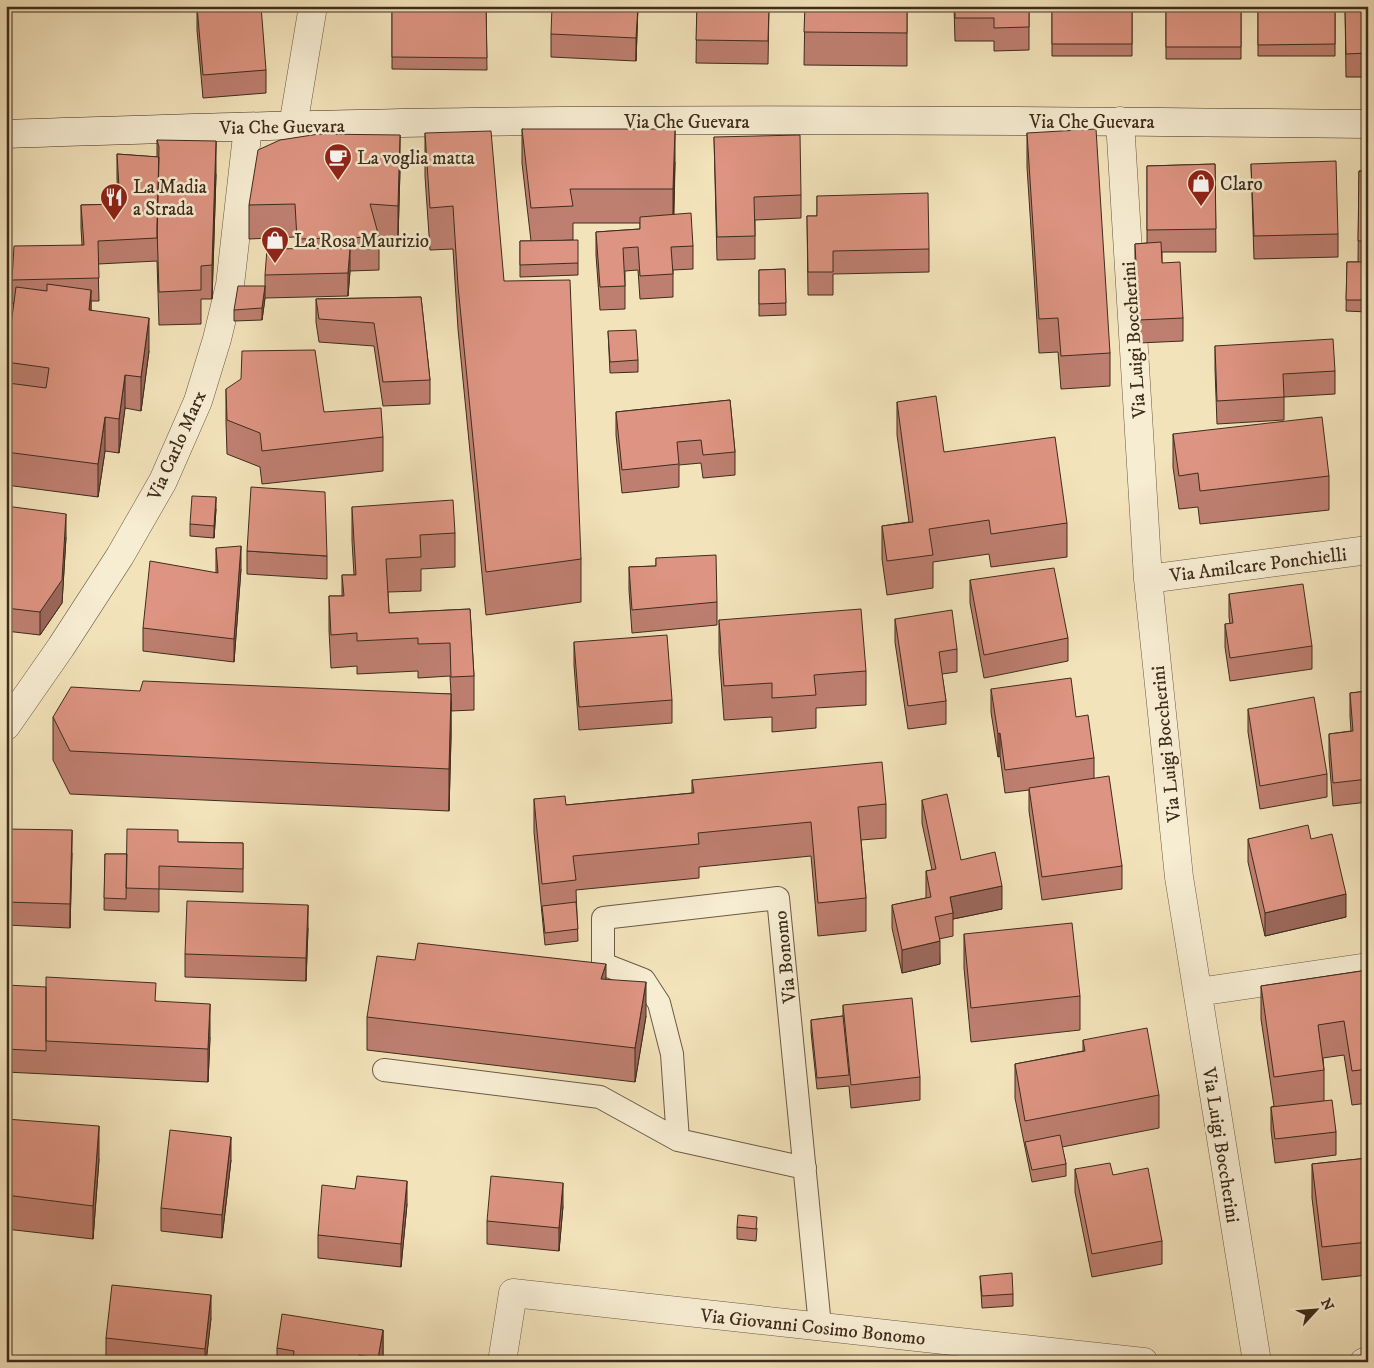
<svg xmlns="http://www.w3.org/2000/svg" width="1374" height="1368" font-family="'IM FELL DW Pica',serif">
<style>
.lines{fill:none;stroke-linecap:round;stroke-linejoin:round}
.service-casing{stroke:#6b5a44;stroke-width:24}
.minor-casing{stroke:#6b5a44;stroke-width:29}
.secondary-casing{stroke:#3e2c1c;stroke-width:29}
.service{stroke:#f7edd3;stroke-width:22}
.minor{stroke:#f7edd3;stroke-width:28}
.secondary{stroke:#f7edd3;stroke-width:28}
.wall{fill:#be7f70;stroke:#3e2c1c}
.shaded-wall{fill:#9b685b;stroke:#3e2c1c}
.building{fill:#dd9482;stroke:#3e2c1c}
.labels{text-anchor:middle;stroke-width:5;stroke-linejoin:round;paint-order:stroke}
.street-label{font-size:19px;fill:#3e2c1c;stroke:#f7edd3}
.poi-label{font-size:19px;fill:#3e2c1c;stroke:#f7edd3;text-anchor:start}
</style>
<rect width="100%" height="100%" fill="#f3e3bb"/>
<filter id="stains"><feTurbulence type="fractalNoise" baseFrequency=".004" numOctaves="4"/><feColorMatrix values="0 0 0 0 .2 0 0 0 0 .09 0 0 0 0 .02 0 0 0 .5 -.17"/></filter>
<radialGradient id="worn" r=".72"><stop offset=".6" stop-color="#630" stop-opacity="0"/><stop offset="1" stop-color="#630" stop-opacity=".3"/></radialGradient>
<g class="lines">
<g class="service-casing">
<path id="service" d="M384,1070L600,1097L678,1140L805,1168
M678,1140L672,1054L659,1003L644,980L603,964V918L778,898L820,1326"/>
</g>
<g class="minor-casing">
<path id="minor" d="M1120,121L1148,579L1179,877L1257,1362
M293,126L313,6
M1148,579L1368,550
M6,726L61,647L120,556L163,481L198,401L217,339L230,285L248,127
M1198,992L1368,967
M502,1362L513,1293L1144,1362
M1364,1362L1368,1361"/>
</g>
<g class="secondary-casing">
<path id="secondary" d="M6,134C191,128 376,122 560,121C829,119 1099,121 1368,124"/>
</g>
<use href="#service" class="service"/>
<use href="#minor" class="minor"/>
<use href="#secondary" class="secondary"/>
</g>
<path class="wall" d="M392,6H486L487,70L392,69Z
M638,6L636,61L551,57V34Z
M697,6H769L768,64L696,63Z
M805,6H907V66L804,65Z
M954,6H1029V50L994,51V41H955Z
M1052,6H1132V56H1052Z
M1166,6H1241V59H1166Z
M1258,6H1335V56H1258Z
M1345,6H1368V77H1346Z
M197,7L266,70V93L203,98L197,30Z
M522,129L675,162L674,214L693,246V269L673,270V297L640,299L638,270L625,271V309L600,310L596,255V232L640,229V223H573V240L551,241L578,263V275L520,277V241H531L522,163Z
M425,133L504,281L581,559V602L486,615L458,329L453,249L430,250L425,176Z
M1027,133L1110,353V386L1061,389L1058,352L1039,353L1027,167Z
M714,137L801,195V218L755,220V259L717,260Z
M157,140L216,174L212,299H201V324L159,325L157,261L98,264L99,301H91V310L149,351L141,411L125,408L119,453L105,451L98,497L6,485V362L14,303L12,304V280L82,245L81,228V205L118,204L117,178V154L157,157Z
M1215,164L1216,252H1162V263L1183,318V341L1139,343L1135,267V244L1147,243V166Z
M1251,164L1338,234V257L1254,259Z
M400,169L398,239L379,238V270L350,271L348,296L265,298L262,320L234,321V310L265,286V275L296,249L295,237L249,239V205Z
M1359,171H1368V312L1346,311L1347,262H1358Z
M817,196L929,249V272L833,274V295H808L807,216H817Z
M785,269L786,315L759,316V270Z
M421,297L430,380V404L383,406L374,346L319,342L316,322V299Z
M608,331L638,360V372L610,373Z
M1215,346L1335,371V394L1284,397V420L1217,424L1215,369Z
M226,389L324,412L383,437V471L262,484L260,467L227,454L226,422Z
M730,400L735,452V475L703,478L701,463L679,465V487L622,493L616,435V412Z
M897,402L944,452L1067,523V557L991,567L989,554L933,562V588L887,595L882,559V526L909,522L897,435Z
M1173,434L1329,476V510L1200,524L1198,507L1179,509L1173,467Z
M6,506L66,537L62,603L40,635L6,631Z
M352,507L455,533V567L421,569V591L388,592L389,613L470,609L474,676V710L451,711V701V737L449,811L70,794L53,760V717L140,691L451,694L450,676L418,678V671L357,674V666L331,668L329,630V596H342V575H354L352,541Z
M216,509L214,538L190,536V524Z
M216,548L241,569L234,662L143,651V628L216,573Z
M247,551L327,556V579L247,574Z
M656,558L717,602V625L632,633L629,590V567L656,566Z
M970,580L1068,638V661L984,678L970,603Z
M1368,582V627L1364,606V583Z
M1229,594L1312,646V669L1230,681L1225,647V624H1230L1229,617Z
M895,619L957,649V672L942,674L946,701V724L908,729L895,642Z
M719,620L866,671V705L816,708V728L772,732V717L724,720L719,653Z
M574,642L672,700V723L579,730L574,665Z
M991,689L1076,717L1094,758V778L1122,866V889L1042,900L1029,811V790L1005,793L1000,756L998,757L991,712Z
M1368,691V802L1333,806L1329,757V734L1351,731L1350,716V693Z
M1248,709L1327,774V797L1260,809L1248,732Z
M692,780L886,804V838L861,840L866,898V931L818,936L811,856L699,867V878L576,890L578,941L545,945L534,832V799L566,805L692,793Z
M922,800L961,860L1002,909L953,919V936L939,939L940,964L902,973L892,928V905L926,898V871L932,870L922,823Z
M6,829L72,853L70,928L6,925Z
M1248,839H1311L1346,917L1265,936L1248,862Z
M178,842L243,843V892L159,889V912L104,910L105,854H127Z
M308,928L306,981L185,977V954Z
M964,934L1080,996V1030L971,1042L964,968Z
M415,960L606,979L646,1016L635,1082L367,1050V1017Z
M1368,970V1103L1352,1105L1344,1055L1323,1058L1324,1070V1101L1336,1132V1155L1275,1163L1271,1130V1107L1274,1106L1261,1019V986Z
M6,985L156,1001L210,1037L208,1082L6,1072Z
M843,1005L920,1077V1100L851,1108L849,1086L817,1089L811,1032V1020L843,1016Z
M1083,1040L1159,1095V1128L1062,1147L1066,1164V1176L1032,1182L1015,1098V1064L1083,1051Z
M6,1119L99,1159L93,1239L6,1229Z
M1368,1158V1275L1322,1280L1312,1198V1164Z
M231,1160L222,1238L161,1231V1208Z
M1075,1169L1113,1175L1162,1241V1264L1092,1277L1075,1192Z
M407,1204L401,1267L318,1258V1235Z
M563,1206L559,1251L487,1244V1221Z
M737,1227L757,1228L756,1241L737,1239Z
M980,1276L1013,1294V1306L982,1308Z
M211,1318L206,1362H114L106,1361V1338Z
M383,1330V1362H277V1348Z"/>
<path class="shaded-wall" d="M638,6L636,61V38Z
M675,129V162L673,223V189Z
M400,135V169L398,239V206Z
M216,141V174L212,299V265Z
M350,248V271L348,296V273Z
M265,286V298L262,320V308Z
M91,290V323L89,310Z
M149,318V351L141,411V377Z
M125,375V408L119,453V419Z
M105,417V451L98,497V464Z
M216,497V509L214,538V526Z
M66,514V537L62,603L40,635V612Z
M241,546V569L234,662V639Z
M451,694V737L449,811V769Z
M1000,733V756L998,757V734Z
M72,830V853L70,928V904Z
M1002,886V909L953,919V913L950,897Z
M1346,894V917L1265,936V913Z
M308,905V928L306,981V958Z
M940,941V964L902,973V950Z
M606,964V998L601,979Z
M646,982V1016L635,1082V1048Z
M210,1004V1037L208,1082V1049Z
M99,1126V1159L93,1239V1206Z
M231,1137V1160L222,1238V1215Z
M407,1181V1204L401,1267V1244Z
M563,1183V1206L559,1251V1228Z
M211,1295V1318L206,1362H205V1349Z
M383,1330V1362H378V1358Z"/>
<path class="building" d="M209,6H261L266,70L203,75L197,7Z
M392,6H486L487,58L392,57Z
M552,6H638L636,38L551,34Z
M697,6H769L768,41L696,40Z
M805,6H907V33L804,32Z
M955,6H1029V27L994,28V18H955Z
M1052,6H1132V44H1052Z
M1166,6H1241V47H1166Z
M1258,6H1335V44L1258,45Z
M1345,6H1368V53L1346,54Z
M522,129H675L673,189H570L573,206L531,208Z
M1096,129L1110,353L1061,356L1058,318L1039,319L1027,133Z
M491,131L504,281L570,280L581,559L486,572L458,286L453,206L430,208L425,133Z
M319,134L400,135L398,206L370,204L379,237L297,239L295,204L249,205L258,150L280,140Z
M800,135L801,195L754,197L755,236L717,237L714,137Z
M157,140L216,141L212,265L201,266V290L159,292L157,228L159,147Z
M117,154L159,157L157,238L98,241L99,278L12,280L14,246L84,245L81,205L120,204Z
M1336,161L1338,234L1254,236L1251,164Z
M1215,164L1216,229L1147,230V166Z
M1359,171H1368V241H1358Z
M928,193L929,249L833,251V272H808L807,216H817V196Z
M691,213L693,246L671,247L673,274L640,276L638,247L623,248L625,286L600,287L596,232L640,229V217Z
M578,240V263L520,265V241Z
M1161,242L1162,263L1180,262L1183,318L1139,320L1135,244Z
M350,248L348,273L265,275L267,249Z
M1347,262H1368V300H1346Z
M785,269L786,303L759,304V270Z
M47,284L91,290L89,310L149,318L141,377L125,375L119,419L105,417L98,464L6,452V396L8,383L46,388L49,368L6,362L16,287L47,291Z
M238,286H265L262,308L234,310Z
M421,297L430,380L383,382L374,323L319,319L316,299Z
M636,330L638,360L610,362L608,331Z
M1333,339L1335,371L1283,374L1284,397L1217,401L1215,346Z
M315,350L324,412L381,408L383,437L262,451L260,433L227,420L226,389L241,379L242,351Z
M936,396L944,452L1055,437L1067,523L991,534L989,520L929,529L933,555L887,561L882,526L913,522L897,402Z
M730,400L735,452L703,455L701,440L677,442L679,464L622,470L616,412Z
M1322,417L1329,476L1200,491L1198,473L1179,476L1173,434Z
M251,487L325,492L327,556L247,551Z
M192,496L216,497L214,526L190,524Z
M453,500L455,533L420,535L421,557L386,559L389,613L470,609L474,676L451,677L450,643L418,644V638L357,641V633L331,635L329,596H344L342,575H356L352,507Z
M6,506L66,514L62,580L40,612L6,608Z
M241,546L234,639L143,628L150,561L218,573L216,548Z
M716,555L717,602L632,610L629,567L656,566V558Z
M1054,568L1068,638L984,655L970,580Z
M1368,582V604L1364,583Z
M1303,584L1312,646L1230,658L1225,624L1233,623L1229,594Z
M861,609L866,671L814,675L816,695L772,698V683L724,686L719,620Z
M952,610L957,649L939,652L946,701L908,706L895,619Z
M667,635L672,700L579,707L574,642Z
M1071,678L1076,717L1088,715L1094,758L1005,770L1000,733L998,734L991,689Z
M143,681L451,694L449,769L70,751L53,717L71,687L140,691Z
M1368,691V779L1333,783L1329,734L1353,731L1350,693Z
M1314,697L1327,774L1260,786L1248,709Z
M882,762L886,804L858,807L866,898L818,903L811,822L698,833L699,844L573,856L576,880L542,884L534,799L565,796L566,805L694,793L692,780Z
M1109,776L1122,866L1042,877L1029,788Z
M947,794L961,860L995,852L1002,886L950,897L953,913L935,917L940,941L902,950L892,905L931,897L926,871L936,869L922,800Z
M1308,825L1311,839L1332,834L1346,894L1265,913L1248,839Z
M6,829L72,830L70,904L6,902Z
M127,829L178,830V842L243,843V869L159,866V889L126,888Z
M105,854H127L126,899L104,898Z
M187,901L308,905L306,958L185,954Z
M576,902L578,929L545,933L542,906Z
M1072,923L1080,996L971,1008L964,934Z
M418,943L606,964L601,979L646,982L635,1048L367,1017L377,956L415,960Z
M1368,970V1069L1352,1071L1344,1021L1318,1025L1324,1070L1274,1077L1261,986Z
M46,977L156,983L155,1001L210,1004L208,1049L46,1041Z
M6,985L46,987V1051L6,1049Z
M912,998L920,1077L851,1085L843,1005Z
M843,1016L849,1075L817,1078L811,1020Z
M1147,1028L1159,1095L1025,1121L1015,1064L1085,1051L1083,1040Z
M1332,1100L1336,1132L1275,1139L1271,1107Z
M6,1119L99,1126L93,1206L6,1195Z
M170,1130L231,1137L222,1215L161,1208Z
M1060,1135L1066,1164L1032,1170L1025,1142Z
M1368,1158V1242L1322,1247L1312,1164Z
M1110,1163L1113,1175L1148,1168L1162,1241L1092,1254L1075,1169Z
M357,1176L407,1181L401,1244L318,1235L322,1185L355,1189Z
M491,1176L563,1183L559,1228L487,1221Z
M738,1215L757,1217L756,1229L737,1227Z
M1012,1273L1013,1294L982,1296L980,1276Z
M112,1285L211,1295L205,1349L106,1338Z
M282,1314L383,1330L378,1358L359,1355L358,1362H293L294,1351L277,1348Z
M550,1360L566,1362H550Z"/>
<defs>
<g id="cafe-pin" transform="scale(1.4375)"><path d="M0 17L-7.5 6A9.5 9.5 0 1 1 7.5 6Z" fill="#8f2418" stroke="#f7edd3"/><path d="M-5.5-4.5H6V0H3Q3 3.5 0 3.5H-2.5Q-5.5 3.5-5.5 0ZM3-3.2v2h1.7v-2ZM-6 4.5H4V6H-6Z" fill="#fff"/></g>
<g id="shop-pin" transform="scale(1.4375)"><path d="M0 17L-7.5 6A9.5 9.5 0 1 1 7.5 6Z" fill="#8f2418" stroke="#f7edd3"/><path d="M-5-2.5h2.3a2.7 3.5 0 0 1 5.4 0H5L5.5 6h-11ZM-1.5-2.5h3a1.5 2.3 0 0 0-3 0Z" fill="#fff"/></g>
<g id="restaurant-pin" transform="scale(1.4375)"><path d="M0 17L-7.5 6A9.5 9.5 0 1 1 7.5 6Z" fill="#8f2418" stroke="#f7edd3"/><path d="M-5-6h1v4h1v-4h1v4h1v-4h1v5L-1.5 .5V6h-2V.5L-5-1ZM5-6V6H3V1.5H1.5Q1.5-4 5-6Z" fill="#fff"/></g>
</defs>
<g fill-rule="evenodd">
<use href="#cafe-pin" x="338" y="157"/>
<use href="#shop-pin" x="1201" y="183"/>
<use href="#restaurant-pin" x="114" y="197"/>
<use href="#shop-pin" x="275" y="240"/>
</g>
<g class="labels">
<g class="street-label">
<text x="687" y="128">Via Che Guevara</text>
<text x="1092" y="128">Via Che Guevara</text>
<text transform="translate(282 126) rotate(-1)" y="7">Via Che Guevara</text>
<text transform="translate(1133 340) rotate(-94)" y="7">Via Luigi Boccherini</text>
<text transform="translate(176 445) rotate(-66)" y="7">Via Carlo Marx</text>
<text transform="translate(1258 564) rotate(-7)" y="7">Via Amilcare Ponchielli</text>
<text transform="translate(1165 744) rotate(-96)" y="7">Via Luigi Boccherini</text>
<text transform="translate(784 957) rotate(-96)" y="7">Via Bonomo</text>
<text transform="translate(1222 1145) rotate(81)" y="7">Via Luigi Boccherini</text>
<text transform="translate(813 1326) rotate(6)" y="7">Via Giovanni Cosimo Bonomo</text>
</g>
<g class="poi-label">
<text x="357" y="164">La voglia matta</text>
<text x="1220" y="190">Claro</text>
<text x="133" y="193">La Madia<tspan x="133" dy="22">a Strada</tspan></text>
<text x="294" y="247">La Rosa Maurizio</text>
</g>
</g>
<rect width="1374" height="1368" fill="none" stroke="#f3e3bb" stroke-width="25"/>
<rect x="8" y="8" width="1359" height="1353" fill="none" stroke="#3e2c1c" stroke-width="2.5"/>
<rect x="12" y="12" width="1349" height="1343" fill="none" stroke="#3e2c1c"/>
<g transform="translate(1316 1310) rotate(64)" stroke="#f7edd3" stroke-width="4" paint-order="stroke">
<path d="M0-4L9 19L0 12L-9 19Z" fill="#3e2c1c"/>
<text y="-8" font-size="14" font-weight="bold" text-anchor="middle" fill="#3e2c1c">N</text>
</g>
<rect width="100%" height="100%" filter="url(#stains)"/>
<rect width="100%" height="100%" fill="url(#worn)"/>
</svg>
